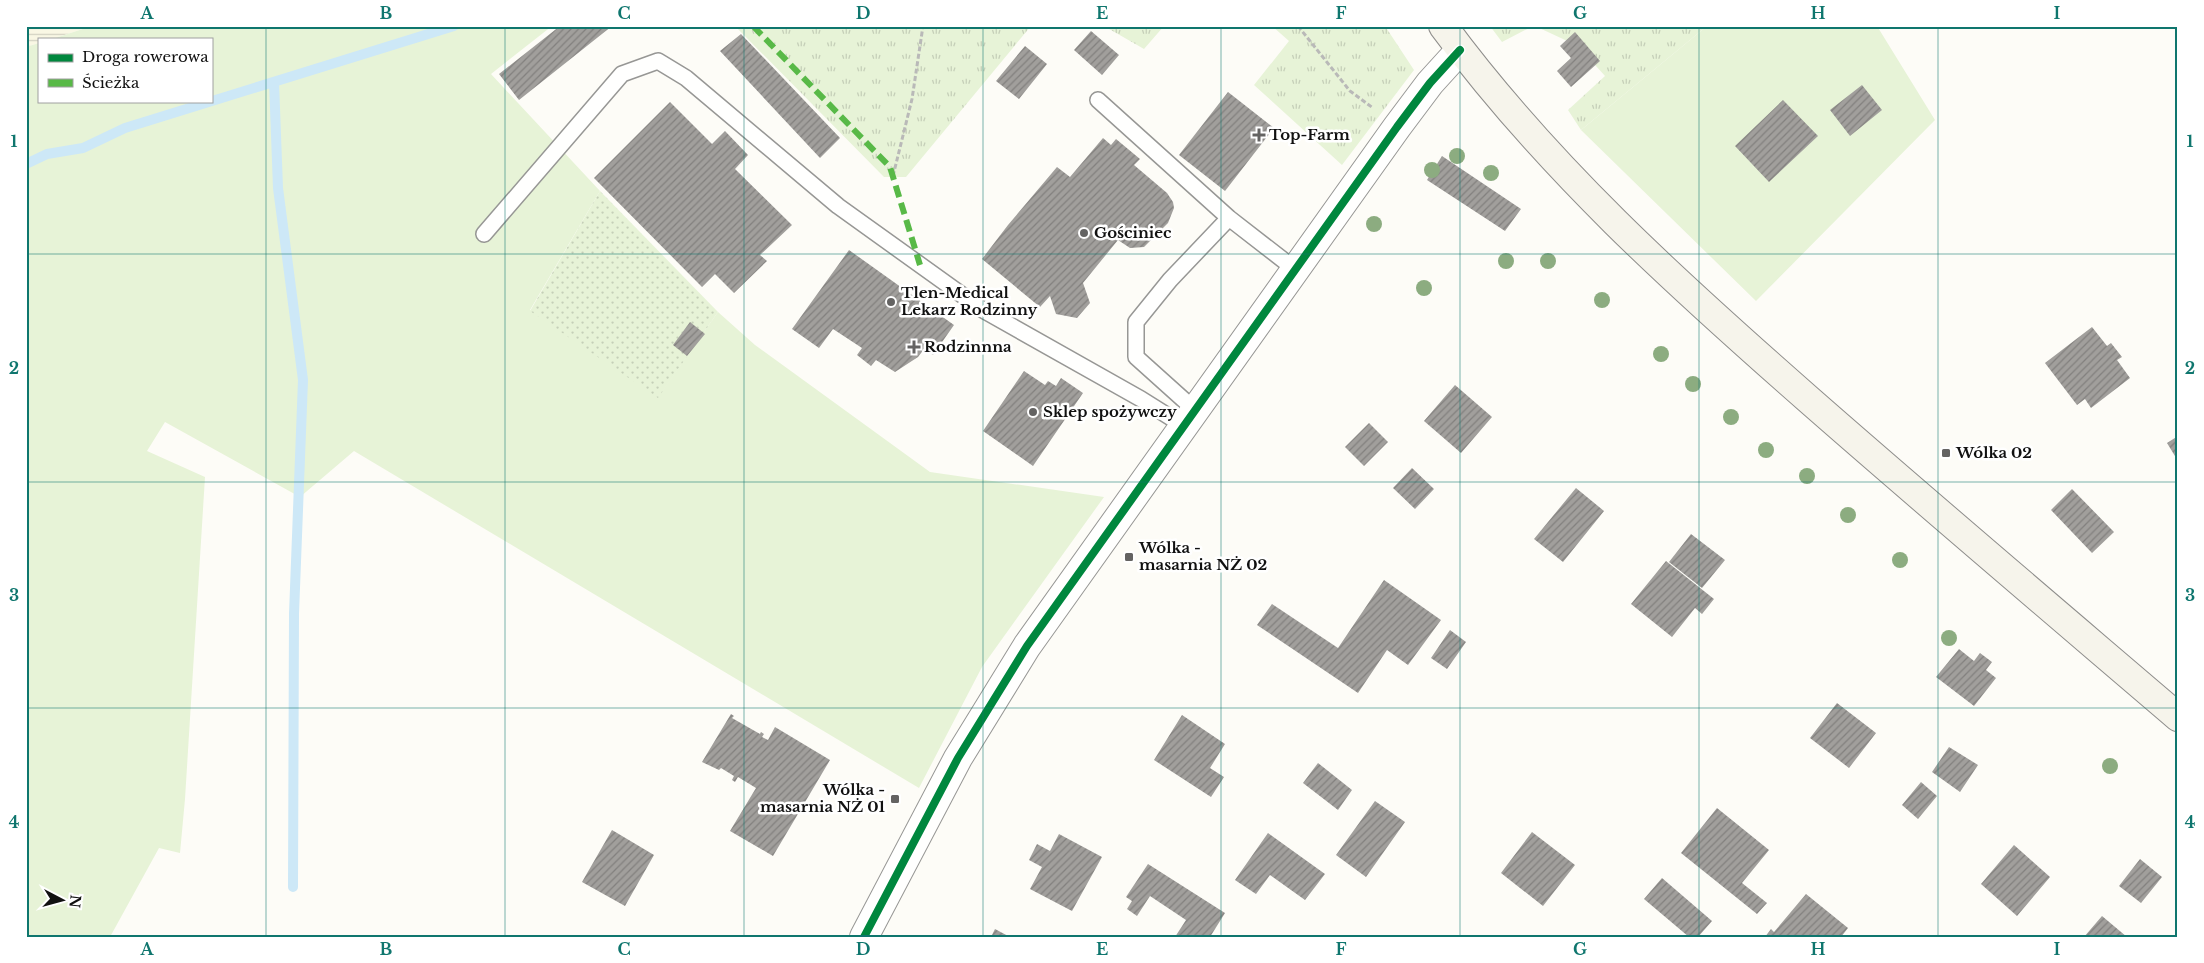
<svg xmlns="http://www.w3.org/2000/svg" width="2204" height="963" font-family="'Libre Baskerville',serif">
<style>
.farmland{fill:url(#farmland-rules)}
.grass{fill:#e7f3d7}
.park{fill:url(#park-tufts)}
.garden{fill:url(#garden-dots)}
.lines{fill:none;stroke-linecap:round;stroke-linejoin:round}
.stream{stroke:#cde8f7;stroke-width:10}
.building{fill:url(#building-hatch)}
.service-casing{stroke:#979795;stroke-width:18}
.tertiary-casing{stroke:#979795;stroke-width:30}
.secondary-casing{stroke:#8e8d8b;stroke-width:30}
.path{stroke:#b9b9b8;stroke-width:3;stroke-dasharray:5 2.5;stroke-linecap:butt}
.service{stroke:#fffffe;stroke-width:15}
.tertiary{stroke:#fffffe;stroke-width:28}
.secondary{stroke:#f6f4eb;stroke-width:28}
.quiet{stroke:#58b947;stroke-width:6;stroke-dasharray:12 6;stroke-linecap:butt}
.cycleway-casing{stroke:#fff;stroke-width:11}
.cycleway{stroke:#00873e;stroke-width:8}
.tree{fill:#8cac80}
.grid{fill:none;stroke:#0f766e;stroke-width:1;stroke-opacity:0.55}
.poi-dot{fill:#646362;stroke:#fff;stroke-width:2}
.labels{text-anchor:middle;stroke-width:5;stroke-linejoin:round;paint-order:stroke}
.poi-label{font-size:15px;font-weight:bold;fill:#111;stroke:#fff;text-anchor:start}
.neatline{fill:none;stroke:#0f766e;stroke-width:2}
.grid-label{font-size:16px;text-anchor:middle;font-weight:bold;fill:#0f766e}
</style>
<defs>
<pattern id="farmland-rules" width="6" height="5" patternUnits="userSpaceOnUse" patternTransform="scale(1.25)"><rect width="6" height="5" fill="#f9f7e4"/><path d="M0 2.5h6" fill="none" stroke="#d4d3c3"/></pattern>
<pattern id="park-tufts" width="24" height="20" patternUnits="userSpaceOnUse" patternTransform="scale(1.25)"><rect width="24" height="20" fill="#e7f3d7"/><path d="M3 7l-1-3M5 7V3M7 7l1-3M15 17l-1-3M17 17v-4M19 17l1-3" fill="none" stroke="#c5cfb8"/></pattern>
<pattern id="garden-dots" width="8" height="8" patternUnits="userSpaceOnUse" patternTransform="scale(1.25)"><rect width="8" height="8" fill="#e7f3d7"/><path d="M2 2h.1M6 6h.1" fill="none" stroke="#c5cfb8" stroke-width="1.8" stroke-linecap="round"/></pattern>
<pattern id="building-hatch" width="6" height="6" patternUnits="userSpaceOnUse" patternTransform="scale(1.25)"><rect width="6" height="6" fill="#a19f9c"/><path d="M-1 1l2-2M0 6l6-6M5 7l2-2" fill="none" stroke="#82807e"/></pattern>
</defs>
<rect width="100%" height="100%" fill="#fdfcf7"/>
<path class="farmland" d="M26,26H92L52,39H39V43L26,47Z"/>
<path class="grass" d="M92,26H552L491,74L600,191L530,310L658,397L718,312L755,345L930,472L1104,497L982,667L919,788L354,451L300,497L165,422L147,451L205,477L185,799L180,853L159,848L110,937H26V47L39,43V101H211V39H52Z
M1707,26H1877L1935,120L1756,301L1581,130Z"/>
<path class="park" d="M735,26H1031L906,177H884Z
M1104,26H1164L1144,49Z
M1272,26H1385L1414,70L1342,165L1254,85L1289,41Z
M1490,26H1533L1502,42Z
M1535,26H1707L1581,130L1568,110L1605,76L1578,46Z"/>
<path class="garden" d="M600,191L718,312L658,398L530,311Z"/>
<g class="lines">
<path class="stream" d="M274,82L278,188L303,380L294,614L293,887
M26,164L47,154L83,148L125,128L454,26"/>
</g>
<path class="building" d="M560,26H612L519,100L499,74Z
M1091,31L1119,55L1102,75L1074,50Z
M1575,32L1600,61L1571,87L1557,71L1571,58L1560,46Z
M741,34L840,138L820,158L720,51Z
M1025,46L1047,64L1019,99L996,81Z
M1862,85L1882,110L1850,136L1830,110Z
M1228,92L1274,128L1225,191L1179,155Z
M1783,100L1818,136L1769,182L1735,146Z
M670,102L712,144L725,131L748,155L735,169L792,225L760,255L767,261L734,293L715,274L702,287L594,178Z
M1103,138L1111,145L1116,139L1140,159L1134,165L1167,193L1173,202L1174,208L1168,223L1144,247L1130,248L1118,240L1083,283L1090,303L1077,318L1056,314L1050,296L1040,307L982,259L1008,225L1057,167L1070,177Z
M1442,156L1521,209L1505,231L1427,180Z
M849,250L954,325L933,355L924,349L918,357L895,372L876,360L871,366L857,355L862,348L833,329L819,348L792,329Z
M690,322L705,334L687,356L673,345Z
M2092,327L2107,346L2111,343L2122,357L2117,360L2130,378L2091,408L2085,399L2077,405L2045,363Z
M1024,371L1045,385L1048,381L1056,386L1061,378L1083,393L1033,466L983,431Z
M1455,385L1492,417L1461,453L1424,421Z
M1369,423L1388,442L1364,466L1345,447Z
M2178,436V461L2167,443Z
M1412,468L1434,489L1415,509L1393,488Z
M1576,488L1604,511L1563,562L1534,539Z
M2072,489L2114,532L2092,553L2051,510Z
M1691,534L1725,560L1702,588L1669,562Z
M1666,561L1714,599L1702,614L1695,608L1672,637L1631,604Z
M1384,580L1441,620L1408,665L1387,650L1358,693L1257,625L1272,604L1338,648Z
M1450,630L1466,642L1447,669L1431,658Z
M1959,649L1974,661L1980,653L1992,662L1986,670L1996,678L1974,706L1936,677Z
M1837,703L1876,733L1849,768L1810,738Z
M731,714L734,716L732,718L760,734L761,732L764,734L762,737L768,740L775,727L830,760L773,856L730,831L756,788L738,777L735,782L732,780L734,776L721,768L719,770L702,762Z
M1182,715L1225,744L1210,768L1224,777L1211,797L1154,760Z
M1949,747L1978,765L1960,792L1932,772Z
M1318,763L1352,790L1338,810L1303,783Z
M1921,782L1937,796L1918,819L1902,805Z
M1375,801L1405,822L1366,877L1336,855Z
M1717,808L1769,850L1742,883L1767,903L1757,914L1681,853Z
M612,830L654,855L625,906L582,882Z
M1532,832L1575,865L1543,906L1501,873Z
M1268,833L1325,874L1305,900L1270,875L1256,894L1235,880Z
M1059,834L1102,857L1072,911L1030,889L1042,867L1029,860L1037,844L1050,851Z
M2014,845L2050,877L2017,916L1981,884Z
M2140,859L2162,877L2141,903L2119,886Z
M1148,864L1225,913L1210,937H1175L1186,920L1150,896L1137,916L1127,909L1132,901L1126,897Z
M1662,878L1712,921L1698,937H1689L1644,899Z
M1806,894L1848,928L1841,937H1765L1771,929L1774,932Z
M2102,916L2127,937H2084Z
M995,929L1010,937H991Z"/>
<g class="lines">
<g class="service-casing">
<path id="service" d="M1098,100L1229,218L1296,270
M484,234L622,74L658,61L686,78L838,206L983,310L1141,399L1184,426
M1195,410L1136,357V322L1170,280L1229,218"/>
</g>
<g class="tertiary-casing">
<path id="tertiary" d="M864,937L958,758L1027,646L1397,127L1430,83L1460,50"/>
</g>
<g class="secondary-casing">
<path id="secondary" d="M1443,26C1547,167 1677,284 1808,399C1930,506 2054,611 2178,717"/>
</g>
<path class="path" d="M1298,26L1350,91L1373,108
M893,176L912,99L923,26"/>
<use href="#service" class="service"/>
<use href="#tertiary" class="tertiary"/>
<use href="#secondary" class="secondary"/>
<path class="quiet" d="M753,26L890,167L920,265"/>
<g class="cycleway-casing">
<path id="cycleway" d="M864,937L958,758L1027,646L1397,127L1430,83L1460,50"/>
</g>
<use href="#cycleway" class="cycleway"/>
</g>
<g class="tree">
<circle cx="1457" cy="156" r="8"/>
<circle cx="1432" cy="170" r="8"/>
<circle cx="1491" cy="173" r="8"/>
<circle cx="1374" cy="224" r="8"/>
<circle cx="1506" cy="261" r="8"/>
<circle cx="1548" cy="261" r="8"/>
<circle cx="1424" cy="288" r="8"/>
<circle cx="1602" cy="300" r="8"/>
<circle cx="1661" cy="354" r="8"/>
<circle cx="1693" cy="384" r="8"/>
<circle cx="1731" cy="417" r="8"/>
<circle cx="1766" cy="450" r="8"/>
<circle cx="1807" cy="476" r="8"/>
<circle cx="1848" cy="515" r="8"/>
<circle cx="1900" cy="560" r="8"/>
<circle cx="1949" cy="638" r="8"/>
<circle cx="2110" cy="766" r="8"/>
</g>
<path class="grid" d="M266,26V937M505,26V937M744,26V937M983,26V937M1221,26V937M1460,26V937M1699,26V937M1938,26V937M26,254H2178M26,482H2178M26,708H2178"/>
<g class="poi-dot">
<path d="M1256.5 127.5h5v5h5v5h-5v5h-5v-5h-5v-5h5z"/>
<circle cx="1084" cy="233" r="5"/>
<circle cx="891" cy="302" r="5"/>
<path d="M911.5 339.5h5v5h5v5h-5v5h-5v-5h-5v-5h5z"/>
<circle cx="1033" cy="412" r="5"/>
<rect x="1941" y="448" width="10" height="10" rx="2.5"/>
<rect x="1124" y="552" width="10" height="10" rx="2.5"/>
<rect x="890" y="794" width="10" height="10" rx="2.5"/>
</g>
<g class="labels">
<g class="poi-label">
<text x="1269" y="140">Top-Farm</text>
<text x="1094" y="238">Gościniec</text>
<text x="901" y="298">Tlen-Medical<tspan x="901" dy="17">Lekarz Rodzinny</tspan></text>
<text x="924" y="352">Rodzinnna</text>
<text x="1043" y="417">Sklep spożywczy</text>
<text x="1956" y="458">Wólka 02</text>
<text x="1139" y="553">Wólka -<tspan x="1139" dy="17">masarnia NŻ 02</tspan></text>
<text x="885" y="795" text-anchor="end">Wólka -<tspan x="885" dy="17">masarnia NŻ 01</tspan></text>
</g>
</g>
<rect width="2204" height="963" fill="none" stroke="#ffffff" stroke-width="55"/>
<rect x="38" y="38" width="175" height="65" fill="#ffffff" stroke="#a0a0a0"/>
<rect x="48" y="54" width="25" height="8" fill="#00873e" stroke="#a0a0a0"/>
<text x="82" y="62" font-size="15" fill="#111111">Droga rowerowa</text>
<rect x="48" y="79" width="25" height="8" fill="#58b947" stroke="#a0a0a0"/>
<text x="82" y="88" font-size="15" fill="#111111">Ścieżka</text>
<g transform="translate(62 900) rotate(96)" stroke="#ffffff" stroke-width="4" paint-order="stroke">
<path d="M0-4L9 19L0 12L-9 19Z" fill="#111111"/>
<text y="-8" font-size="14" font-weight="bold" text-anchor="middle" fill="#111111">N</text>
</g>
<rect x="28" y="28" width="2148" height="908" class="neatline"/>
<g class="grid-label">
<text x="147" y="19">A</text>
<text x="386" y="19">B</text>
<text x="624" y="19">C</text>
<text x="863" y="19">D</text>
<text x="1102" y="19">E</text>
<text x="1341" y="19">F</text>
<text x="1580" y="19">G</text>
<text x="1818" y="19">H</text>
<text x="2057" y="19">I</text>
<text x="14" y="147">1</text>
<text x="2190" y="147">1</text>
<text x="14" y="374">2</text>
<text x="2190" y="374">2</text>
<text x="14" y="601">3</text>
<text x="2190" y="601">3</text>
<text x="14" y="828">4</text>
<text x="2190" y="828">4</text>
<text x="147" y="955">A</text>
<text x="386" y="955">B</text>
<text x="624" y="955">C</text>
<text x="863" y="955">D</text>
<text x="1102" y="955">E</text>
<text x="1341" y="955">F</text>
<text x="1580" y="955">G</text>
<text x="1818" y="955">H</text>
<text x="2057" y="955">I</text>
</g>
</svg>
